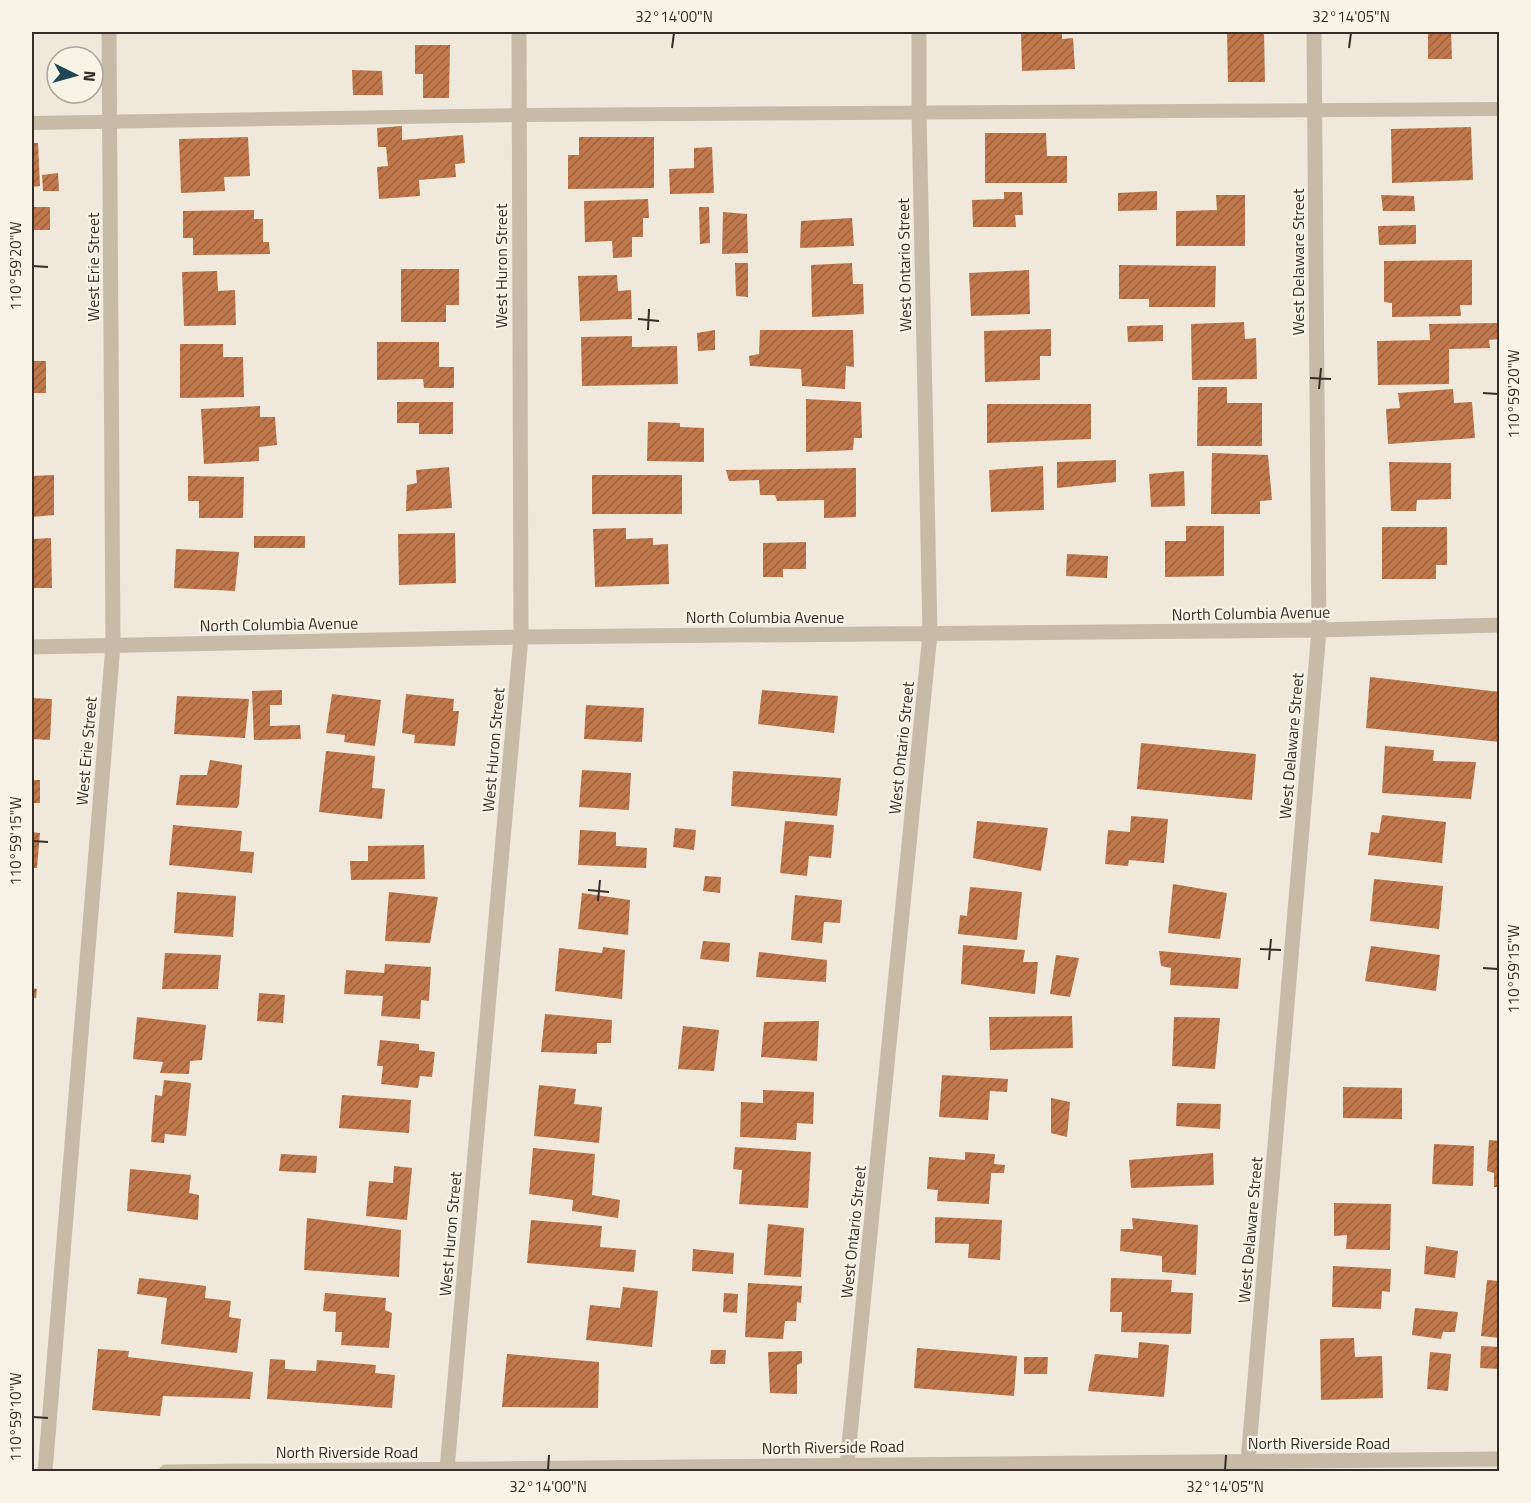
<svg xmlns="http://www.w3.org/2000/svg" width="1531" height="1503" font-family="'Titillium Web',sans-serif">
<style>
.building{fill:url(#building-hatch)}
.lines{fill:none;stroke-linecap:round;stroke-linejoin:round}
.lane{stroke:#c7bba8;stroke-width:14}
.street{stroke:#c7bba8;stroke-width:15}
.ticks{fill:none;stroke:#352e28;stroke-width:2}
.labels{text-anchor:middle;stroke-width:4.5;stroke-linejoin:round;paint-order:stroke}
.street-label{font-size:16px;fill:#352e28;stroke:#f8f3e7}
.neatline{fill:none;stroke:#352e28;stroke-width:2}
.ticks-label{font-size:15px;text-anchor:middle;fill:#352e28}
</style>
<defs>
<pattern id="building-hatch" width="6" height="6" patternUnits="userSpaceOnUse" patternTransform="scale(1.5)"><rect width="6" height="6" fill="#bf774b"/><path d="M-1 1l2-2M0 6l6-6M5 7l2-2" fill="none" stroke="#9c623e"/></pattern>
</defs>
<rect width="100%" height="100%" fill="#f0e9db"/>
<path class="building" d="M1021,32H1062V39L1073,38L1075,69L1022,71Z
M1227,32H1264L1265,82H1228Z
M1428,32H1451L1452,59H1428Z
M415,45H450L449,98H423V74H415Z
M352,70L382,71L383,95H353Z
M402,126V140L463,135L465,163L455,164L456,177L419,180L420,196L379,199L377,167L388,166L386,147H378L377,128Z
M1471,127L1473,180L1392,183L1391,129Z
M985,133H1046L1047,156H1067V183H985Z
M248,137L250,176L224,177L225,191L181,193L179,139Z
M579,137H654V188L568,189V155H579Z
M32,143H38L40,186L32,187Z
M712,147L714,193L670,194L669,169L694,168V148Z
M58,173L59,191H43L42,175Z
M1157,191V210L1118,211V193Z
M1004,192H1022L1023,215H1015L1016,227H973L972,200L1004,199Z
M1216,195H1245V246H1176V211L1217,210Z
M1381,195L1414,196L1415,211H1383Z
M648,199L649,218H643V237H632V257L613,258L612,241L585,242L584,201Z
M32,207H50V230H32Z
M699,207H709L710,243L700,244Z
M254,210V219H263V242H269L270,254L193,255V238H183V211Z
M723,212L747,214L748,253L722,254Z
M852,218L854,246L800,248L801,221Z
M1416,225V244L1379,245L1378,226Z
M1472,260V305H1460L1461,316L1392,317V303L1384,302V261Z
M735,263H748V297L736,296Z
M852,263L853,284H863L864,314L812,317L811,265Z
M1119,265L1216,266L1215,307H1149V299H1119Z
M401,269H459V305H446V322H401Z
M1029,270L1030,314L971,316L969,273Z
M217,271L218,291L235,290L236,325L184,326L182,272Z
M617,275L618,291L631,290L632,319L580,321L578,276Z
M1244,322L1245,339L1256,338L1257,379L1192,380L1191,324Z
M1500,323V339L1489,340L1490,348L1449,349V384L1378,385L1377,341L1430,340L1429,324Z
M1163,325V341L1128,342L1127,326Z
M1051,329V356H1040V380L985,382L984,331Z
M715,330V350L698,351L697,333Z
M760,330H853L854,367L846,366L845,389L802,386L801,369L750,366L749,356L759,354Z
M632,336V347L677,346L678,384L582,386L581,337Z
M377,342H439V367H454V388H424L423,379L377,380Z
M180,344H223V357H243L244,397L180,398Z
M32,361H46V393H32Z
M1198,387H1227V403H1262V446H1197Z
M1453,389L1454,403L1472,402L1475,438L1388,444L1386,409L1400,408L1398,393Z
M806,399L861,402L862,438H854L853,450L806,452Z
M397,402H453V434H419V423H397Z
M987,404H1091V439L987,443Z
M260,406V417H275L277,445L259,447V461L204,464L201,409Z
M648,422L680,423V427L704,428V462L647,461Z
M1212,453L1268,455L1272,500L1260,501V514H1211Z
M1116,460V482L1057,488V462Z
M1389,462L1451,463V499L1417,500L1416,511H1391Z
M1043,466L1044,510L991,512L989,470Z
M449,467L452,508L406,511L407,485L417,483L416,470Z
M856,468V517L824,518V500L777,501L775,495H760L759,480L729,481L726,470Z
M1184,471L1185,506L1151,507L1149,474Z
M54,475V515L32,517V476Z
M592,475H682V514H592Z
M188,476L244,477L243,518H199V501H188Z
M1186,526H1224V576L1165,577V541H1186Z
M1382,527H1447V565H1436V579H1382Z
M626,528V539L653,538V545L668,544L669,584L595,587L593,529Z
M455,533L456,583L399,585L398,534Z
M254,536H305V548H254Z
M51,538L52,588H32V539Z
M806,542V569H783V577H763V543Z
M176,549L239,552L235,591L174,588Z
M1067,554L1108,556L1107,578L1066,576Z
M1370,677L1500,692V742L1366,728Z
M282,690V705H270V726L300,725L301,739L254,740L252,691Z
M762,690L838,696L834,733L758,724Z
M332,694L381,700L375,746L344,742L345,735L326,733Z
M406,694L454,699L453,711H459L455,746L414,743L415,735L402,733Z
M177,696L249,699L245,738L174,734Z
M32,698L52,699L50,740L32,739Z
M586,705L644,708L642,742L584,739Z
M1141,743L1256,754L1252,800L1137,789Z
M1385,746L1434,750L1433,761L1476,762L1471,799L1382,793Z
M326,751L375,756L372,788L385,789L382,819L319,812Z
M210,760L242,765L239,804L237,808L176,805L180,775H207Z
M582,770L631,773L629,810L579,807Z
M733,771L841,778L837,816L731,806Z
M32,780H40V803H32Z
M1382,815L1446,822L1442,863L1368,855L1371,832L1379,833Z
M1131,816L1168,819L1164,863L1129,860L1128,866L1105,864L1108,830L1130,832Z
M785,821L834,825L831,858L809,856L807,876L780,873Z
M977,821L1048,828L1041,871L973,858Z
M173,825L242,831L240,851L254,852L252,873L169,865Z
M675,828L696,830L694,850L673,847Z
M580,830L616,832V846L647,848L646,868L578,865Z
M32,832L40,833L37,868H32Z
M424,845L425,879L351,880L350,861H368V846Z
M705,876L721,877L720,893L703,891Z
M1374,879L1443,886L1439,929L1370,921Z
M1173,884L1227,893L1220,939L1168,933Z
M970,887L1022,892L1017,940L958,934L960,915L967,916Z
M177,892L236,896L233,937L174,933Z
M389,892L438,897L430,943L385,941Z
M582,893L630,900L628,935L578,929Z
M795,895L842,900L840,923L824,922L822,943L791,940Z
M703,941L730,943L729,962L700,959Z
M963,945L1025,950L1023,962H1038L1035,994L961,984Z
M1371,946L1440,955L1436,991L1365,981Z
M603,947L625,950L622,999L555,991L559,948L602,953Z
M1159,951L1241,958L1238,989L1170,985L1171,968L1161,966Z
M759,952L827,960L826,982L756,977Z
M165,953L221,955L218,989H162Z
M1056,955L1079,958L1070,997L1050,994Z
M385,964L431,967L429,1001L421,1000L420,1019L381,1016L383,996L344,994L346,970L384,973Z
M32,988L37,989L36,998H32Z
M259,993L285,995L283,1023L257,1021Z
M545,1014L612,1020L611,1043H597V1054L541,1052Z
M1072,1016L1073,1048L990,1050L989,1017Z
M137,1017L206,1025L202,1060L190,1061L189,1074L160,1073L163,1062L133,1059Z
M1174,1017L1220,1018L1215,1069L1172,1066Z
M819,1021L817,1061L761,1057L764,1022Z
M683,1026L719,1030L714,1071L678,1069Z
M380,1040L419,1044V1050L435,1052L432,1077L420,1076L418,1088L381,1084L383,1066H377Z
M942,1075L1008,1079L1007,1092L990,1091L988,1120L939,1117Z
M164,1080L191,1083L186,1136L165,1134L164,1143L151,1142L155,1095L162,1096Z
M539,1085L576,1089L574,1104L602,1107L599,1143L534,1136Z
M1343,1087L1402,1088V1119L1343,1118Z
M763,1090L814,1092L813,1124L797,1123L796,1140L740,1137L741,1102L763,1103Z
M342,1095L411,1100L409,1133L339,1128Z
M1051,1098L1070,1102L1067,1137L1051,1133Z
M1177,1103L1221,1104L1220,1129L1176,1126Z
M1489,1140L1500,1141V1187H1494V1173L1487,1171Z
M1434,1144L1474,1146L1473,1186L1432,1184Z
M735,1147L811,1152L808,1208L739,1204L742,1170L733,1169Z
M533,1148L595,1154L592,1195L620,1200L618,1218L572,1211L573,1200L529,1194Z
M965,1152L995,1154L994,1164L1005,1165L1004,1173H991L989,1204L937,1201L938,1190L927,1189L929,1157L965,1160Z
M1213,1153L1214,1185L1131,1188L1129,1160Z
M281,1154L317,1156L316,1173L279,1171Z
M394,1166L412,1168L407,1220L366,1216L369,1181L393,1183Z
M130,1169L191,1175L189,1193L199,1195L198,1220L127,1211Z
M1334,1203L1391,1204L1390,1250L1346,1249L1347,1235L1334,1236Z
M935,1217L1002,1220L1000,1260L968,1258L969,1244L935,1243Z
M307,1218L401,1230L399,1277L304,1270Z
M1132,1218L1198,1225L1196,1275L1162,1272V1256L1120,1251L1121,1229H1133Z
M531,1220L602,1226L600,1247L636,1250L634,1272L527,1263Z
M768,1224L804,1228L801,1277L764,1275Z
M1426,1246L1458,1251L1455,1278L1424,1274Z
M693,1249L734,1253L733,1274L692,1271Z
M1333,1266L1391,1269L1390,1292L1382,1291L1381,1309L1332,1307Z
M139,1278L206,1286L205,1298L231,1301L229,1317L241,1319L237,1353L161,1344L167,1298L137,1294Z
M1111,1278L1172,1280L1171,1292L1193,1293L1191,1334L1121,1332L1122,1312H1110Z
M1487,1280L1500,1281V1338L1481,1336Z
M748,1283L802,1286L801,1303L797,1302L796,1321H785L783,1339L745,1337Z
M623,1287L658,1291L652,1347L586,1340L590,1305L620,1308Z
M325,1293L386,1298L385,1310L392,1313L389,1348L341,1345L342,1332H335L336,1312L323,1311Z
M724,1293L738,1294L737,1313L723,1312Z
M1415,1308L1458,1312L1455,1332H1443L1441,1339L1412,1335Z
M1354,1338L1355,1357L1382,1356L1383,1398L1321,1400L1320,1339Z
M1139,1342L1169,1345L1164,1397L1088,1391L1095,1354L1138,1358Z
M1481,1346L1500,1347V1369L1480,1368Z
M917,1348L1017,1356L1014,1396L914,1388Z
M98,1349L129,1351L128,1357L253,1372L250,1399L163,1396L160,1416L92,1410Z
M711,1350H726L725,1364H710Z
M802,1351V1363L797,1365V1394L770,1393L768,1352Z
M1430,1352L1451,1354L1448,1391L1427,1389Z
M507,1354L599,1362L598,1408L502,1407Z
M1024,1357H1048L1047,1374H1024Z
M270,1359L285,1360V1369L316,1371L317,1360L376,1365L375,1373L395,1375L392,1408L267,1399Z"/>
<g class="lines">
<path class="lane" d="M32,123L519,115L1500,109"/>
<path class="street" d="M32,647L521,637L1319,630L1500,625
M1248,1461L1319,630L1314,32
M847,1465L930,634L919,113V32
M447,1469L521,637L519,32
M45,1472L113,645L109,32
M166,1472L1500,1459"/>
</g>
<path class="ticks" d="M672,48L674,33M1349,48L1351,33M33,266L48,267M638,319L659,321M648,330L649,309M1310,378L1331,379M1319,389L1321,368M1483,393L1498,394M33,841L48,842M588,890L609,892M598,901L600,880M1260,949L1281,950M1269,960L1271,939M1483,968L1498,969M33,1417L48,1418M548,1470L549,1455M1225,1470L1226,1455"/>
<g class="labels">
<g class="street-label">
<text transform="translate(1298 262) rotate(-90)" y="6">West Delaware Street</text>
<text transform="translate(904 265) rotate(-91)" y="6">West Ontario Street</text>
<text transform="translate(501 266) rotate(-90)" y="6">West Huron Street</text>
<text transform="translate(93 267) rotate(-90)" y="6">West Erie Street</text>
<text transform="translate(1251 613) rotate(-1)" y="6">North Columbia Avenue</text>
<text x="765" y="623">North Columbia Avenue</text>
<text transform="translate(279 624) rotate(-1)" y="6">North Columbia Avenue</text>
<text transform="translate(1291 746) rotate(-85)" y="6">West Delaware Street</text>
<text transform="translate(901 748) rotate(-84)" y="6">West Ontario Street</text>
<text transform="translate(493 750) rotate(-85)" y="6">West Huron Street</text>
<text transform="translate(86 751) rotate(-85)" y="6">West Erie Street</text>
<text transform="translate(1250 1230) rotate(-85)" y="6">West Delaware Street</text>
<text transform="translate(853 1232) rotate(-84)" y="6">West Ontario Street</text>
<text transform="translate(450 1234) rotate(-85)" y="6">West Huron Street</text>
<text x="1319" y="1449">North Riverside Road</text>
<text transform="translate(833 1447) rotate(-1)" y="6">North Riverside Road</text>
<text x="347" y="1458">North Riverside Road</text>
</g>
</g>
<rect width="1531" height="1503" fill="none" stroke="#f8f3e7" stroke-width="66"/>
<g transform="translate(75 75) rotate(95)"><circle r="28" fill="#f8f3e7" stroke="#aaa49b" stroke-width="1.5"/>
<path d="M0-4.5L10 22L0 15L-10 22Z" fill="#204953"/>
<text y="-9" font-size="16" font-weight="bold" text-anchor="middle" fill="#352e28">N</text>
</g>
<rect x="33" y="33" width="1465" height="1437" class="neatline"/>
<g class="ticks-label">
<text x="674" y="22">32°14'00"N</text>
<text x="1351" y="22">32°14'05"N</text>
<text transform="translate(16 266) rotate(-90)" y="5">110°59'20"W</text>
<text transform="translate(1514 394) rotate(-90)" y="5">110°59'20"W</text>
<text transform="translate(16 841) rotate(-90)" y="5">110°59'15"W</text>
<text transform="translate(1514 969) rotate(-90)" y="5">110°59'15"W</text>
<text transform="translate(16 1417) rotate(-90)" y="5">110°59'10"W</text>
<text x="548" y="1492">32°14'00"N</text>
<text x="1225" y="1492">32°14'05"N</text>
</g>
</svg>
